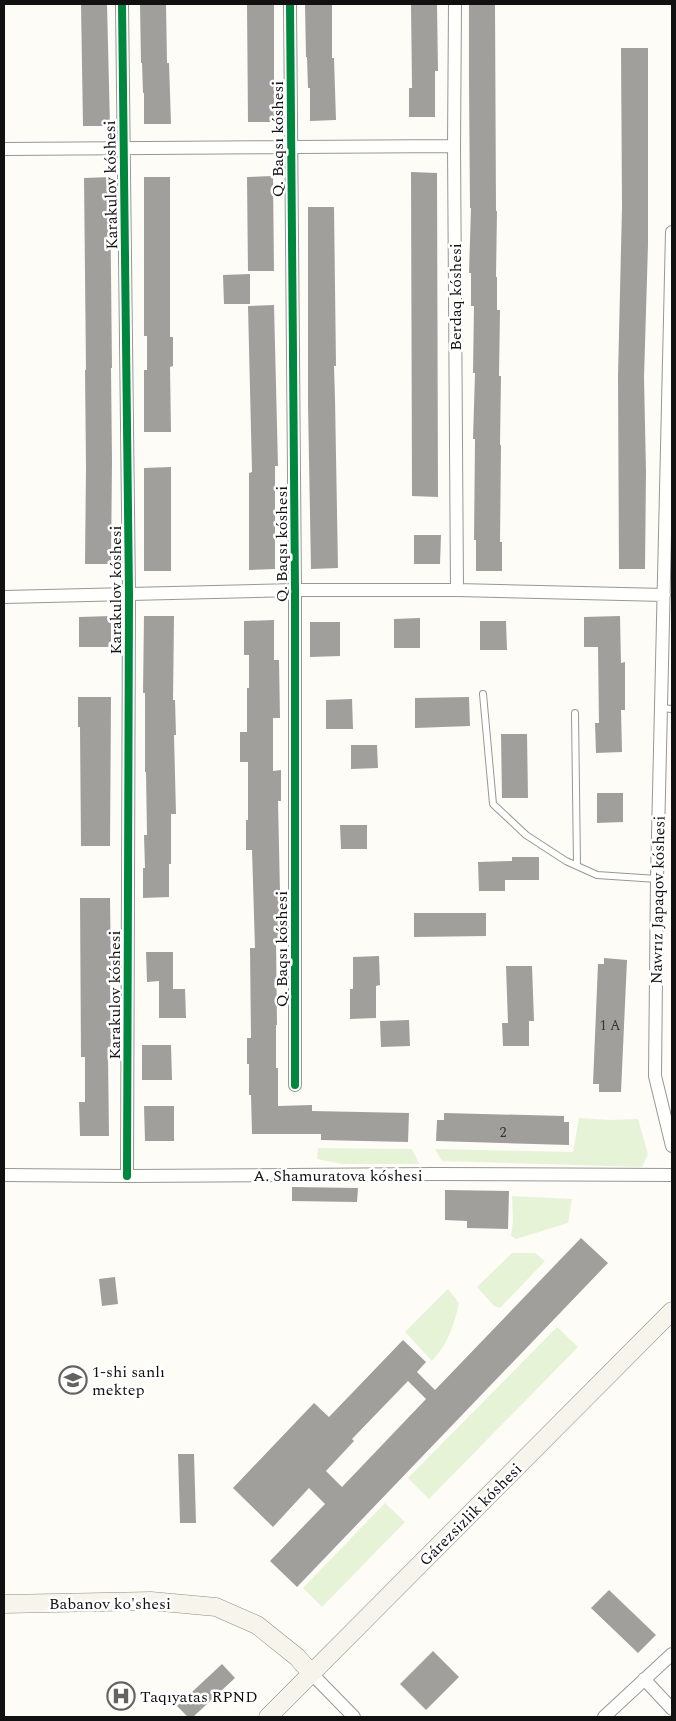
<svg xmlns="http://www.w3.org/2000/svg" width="676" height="1721" font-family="Spectral,serif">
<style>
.green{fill:#e7f3d7}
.building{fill:#a19f9c;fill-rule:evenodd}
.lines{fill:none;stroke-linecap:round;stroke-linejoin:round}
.lane-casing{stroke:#979795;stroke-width:8}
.street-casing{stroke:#979795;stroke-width:14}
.secondary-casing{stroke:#8e8d8b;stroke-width:19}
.lane{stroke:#fffffe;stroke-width:6}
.street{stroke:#fffffe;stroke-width:12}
.secondary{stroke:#f6f4eb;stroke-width:18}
.cycleway-casing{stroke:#fff;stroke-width:11}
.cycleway{stroke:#00873e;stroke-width:8}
.labels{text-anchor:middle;stroke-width:5;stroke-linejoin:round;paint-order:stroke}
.number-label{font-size:14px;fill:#353434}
.street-label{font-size:16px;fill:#111;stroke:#fff}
.poi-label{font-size:16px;fill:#111;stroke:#fff;text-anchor:start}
</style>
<rect width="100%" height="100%" fill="#fdfcf7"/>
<path class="green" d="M579,1118L611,1120L638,1119L648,1154L642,1167L442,1161L435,1149L573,1152Z
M318,1148L412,1149L419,1164H342L317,1159Z
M512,1196L572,1199L568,1223L516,1239L511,1236L513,1221Z
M512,1253H535L545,1261L500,1308L494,1306L477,1287Z
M448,1289L459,1303C454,1325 448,1344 432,1361L405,1332Z
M557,1327L578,1347L429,1499L408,1478Z
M385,1503L405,1522L322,1607L303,1588Z"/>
<path class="building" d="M81,4H107L110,126H83Z
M140,4H166L167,63H169L171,124H144V93H143L142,63H141Z
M247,4H274V122H248Z
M305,4H332V58H334L336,120L310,121V88H308L307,57H306Z
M411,4H437L438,71H435V117H409V88H412Z
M469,4H495L496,211H497L496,277H497V310H500L499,376H501L500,445H501L500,542H502V571H476V540H474L475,439H473L475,373H473L474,306H471V273H469L471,208H470L469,80Z
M621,48H648V245L644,378L646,472L645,569H619L618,376L622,207Z
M411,172L437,173L438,497L412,496Z
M273,176L274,271H248L247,177Z
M110,177L112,368H111L112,462L111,564H85L86,467L85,370H86L84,178Z
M144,177H170V337H173V366L170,367L171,432H144V370H147V336H144Z
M308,207H334L336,366H334L335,399L338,568L311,569L308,404Z
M250,274V304H224L223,275Z
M274,305L278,466H275V569L249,570V473L252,472L248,306Z
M171,467V571H144V468Z
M414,535H441L440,564H414Z
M111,616V647H79V617Z
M144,616H174L173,700H175L176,735H174L176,814H171V864H169V897L143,898V868H145L144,835H147L146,772H145V693H143Z
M620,616L621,663L625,662V710H621L622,752L596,753L595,723H599L598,647H584V617Z
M420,618V648H394V619Z
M274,620V660H279L280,718H273V771L281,770V801H278L281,938H276L277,1025H276V1068H278V1106L312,1105V1111L409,1113L408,1142L321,1140V1134H252L251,1095H249V1064H247V1038H251L250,948H255L252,850H246V820H248V762H240V732H247V688H249V655H244V621Z
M480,621H506L507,650H480Z
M310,622H340V656L310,657Z
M78,697H111L110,846H81L80,727H78Z
M469,697L470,726L415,728V698Z
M352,699L353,729H326V700Z
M501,734H527L528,798H502Z
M351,745H377L378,768L351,769Z
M597,793H623V822L597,823Z
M340,825H367V849H341Z
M512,857H539V880H505V891H479L478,862L512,861Z
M80,898H110L111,971H110L111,1056H108L109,1136H80L79,1102H85V1057H81Z
M414,913H486V936L414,937Z
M146,952H173V989H185L186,1018H159V981L147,982Z
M379,956L380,985L376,986V1018L350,1019V989H353V957Z
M604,958L627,960L621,1092H599V1084H593L598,964H604Z
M506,966H532L534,1021H529V1046H503L502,1023H508Z
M409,1020L410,1046L381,1047L380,1021Z
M142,1045H171L172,1080H142Z
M144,1106H174V1141H145Z
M444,1113L564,1116V1122H569V1145L436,1141L437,1120H444Z
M292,1187L358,1188L357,1202L292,1201Z
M445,1190L509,1191L508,1229L467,1228V1221L445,1220Z
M581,1238L608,1263L297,1587L270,1561L325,1504L309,1488L273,1527L233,1488L314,1403L329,1417L403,1340L426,1362L417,1372L435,1390ZM408,1381L426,1399L342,1487L326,1471L354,1441L352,1439Z
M115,1277L118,1304L102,1306L99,1279Z
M178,1454H194L196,1523H180Z
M609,1590L656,1635L638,1653L591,1608Z
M433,1651L459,1677L426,1710L400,1684Z
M222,1664L235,1678L193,1717H188L177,1706Z"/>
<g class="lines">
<g class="lane-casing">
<path id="lane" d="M483,694L493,804L526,835L566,861L597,875L657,879
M661,708L672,709
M575,713L577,866"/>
</g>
<g class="street-casing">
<path id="street" d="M122,4L129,594L127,1176
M290,4L295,590V1085
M455,4L454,146L457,590
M4,149L454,146
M672,232L657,879L655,1076L672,1146
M4,597L295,590H457L664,595
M4,1175L127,1176L434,1174L672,1175
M311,1673L354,1717
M644,1679L672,1709
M604,1717L672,1654"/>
</g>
<g class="secondary-casing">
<path id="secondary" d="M4,1604L151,1601L216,1607L257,1625L297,1657L311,1673
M268,1717L672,1311"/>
</g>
<use href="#lane" class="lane"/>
<use href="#street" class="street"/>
<use href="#secondary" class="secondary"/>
<g class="cycleway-casing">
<path id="cycleway" d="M122,4L129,594L127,1176
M290,4L295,590V1085"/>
</g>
<use href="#cycleway" class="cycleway"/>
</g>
<defs>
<g id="school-ring" transform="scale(1.4375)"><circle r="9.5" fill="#fff" stroke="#646362" stroke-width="1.5"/><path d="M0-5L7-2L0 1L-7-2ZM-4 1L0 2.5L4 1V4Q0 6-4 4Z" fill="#646362"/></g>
<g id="hospital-ring" transform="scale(1.4375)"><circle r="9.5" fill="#fff" stroke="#646362" stroke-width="1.5"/><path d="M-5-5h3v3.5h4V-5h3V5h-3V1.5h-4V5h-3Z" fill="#646362"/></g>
</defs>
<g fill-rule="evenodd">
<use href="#school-ring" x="73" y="1380"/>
<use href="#hospital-ring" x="121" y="1696"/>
</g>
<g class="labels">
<g class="number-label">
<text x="610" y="1030">1 А</text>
<text x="503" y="1137">2</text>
</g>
<g class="street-label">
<text transform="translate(277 139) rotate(-90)" y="6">Q. Baqsı kóshesi</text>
<text transform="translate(110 185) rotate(-91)" y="6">Karakulov kóshesi</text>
<text transform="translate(455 297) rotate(-90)" y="6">Berdaq kóshesi</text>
<text transform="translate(281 544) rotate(-90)" y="6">Q. Baqsı kóshesi</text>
<text transform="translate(115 590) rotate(-90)" y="6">Karakulov kóshesi</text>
<text transform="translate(657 900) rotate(-89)" y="6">Nawrız Japaqov kóshesi</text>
<text transform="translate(281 949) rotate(-90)" y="6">Q. Baqsı kóshesi</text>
<text transform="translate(114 995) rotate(-90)" y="6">Karakulov kóshesi</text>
<text x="338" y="1181">A. Shamuratova kóshesi</text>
<text transform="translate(470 1514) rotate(-45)" y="6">Gárezsizlik kóshesi</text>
<text x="110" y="1609">Babanov ko'shesi</text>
</g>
<g class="poi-label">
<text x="92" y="1377">1-shi sanlı<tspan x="92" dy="18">mektep</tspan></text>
<text x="140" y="1702">Taqıyatas RPND</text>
</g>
</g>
<rect width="676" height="1721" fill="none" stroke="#111111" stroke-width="10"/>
</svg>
